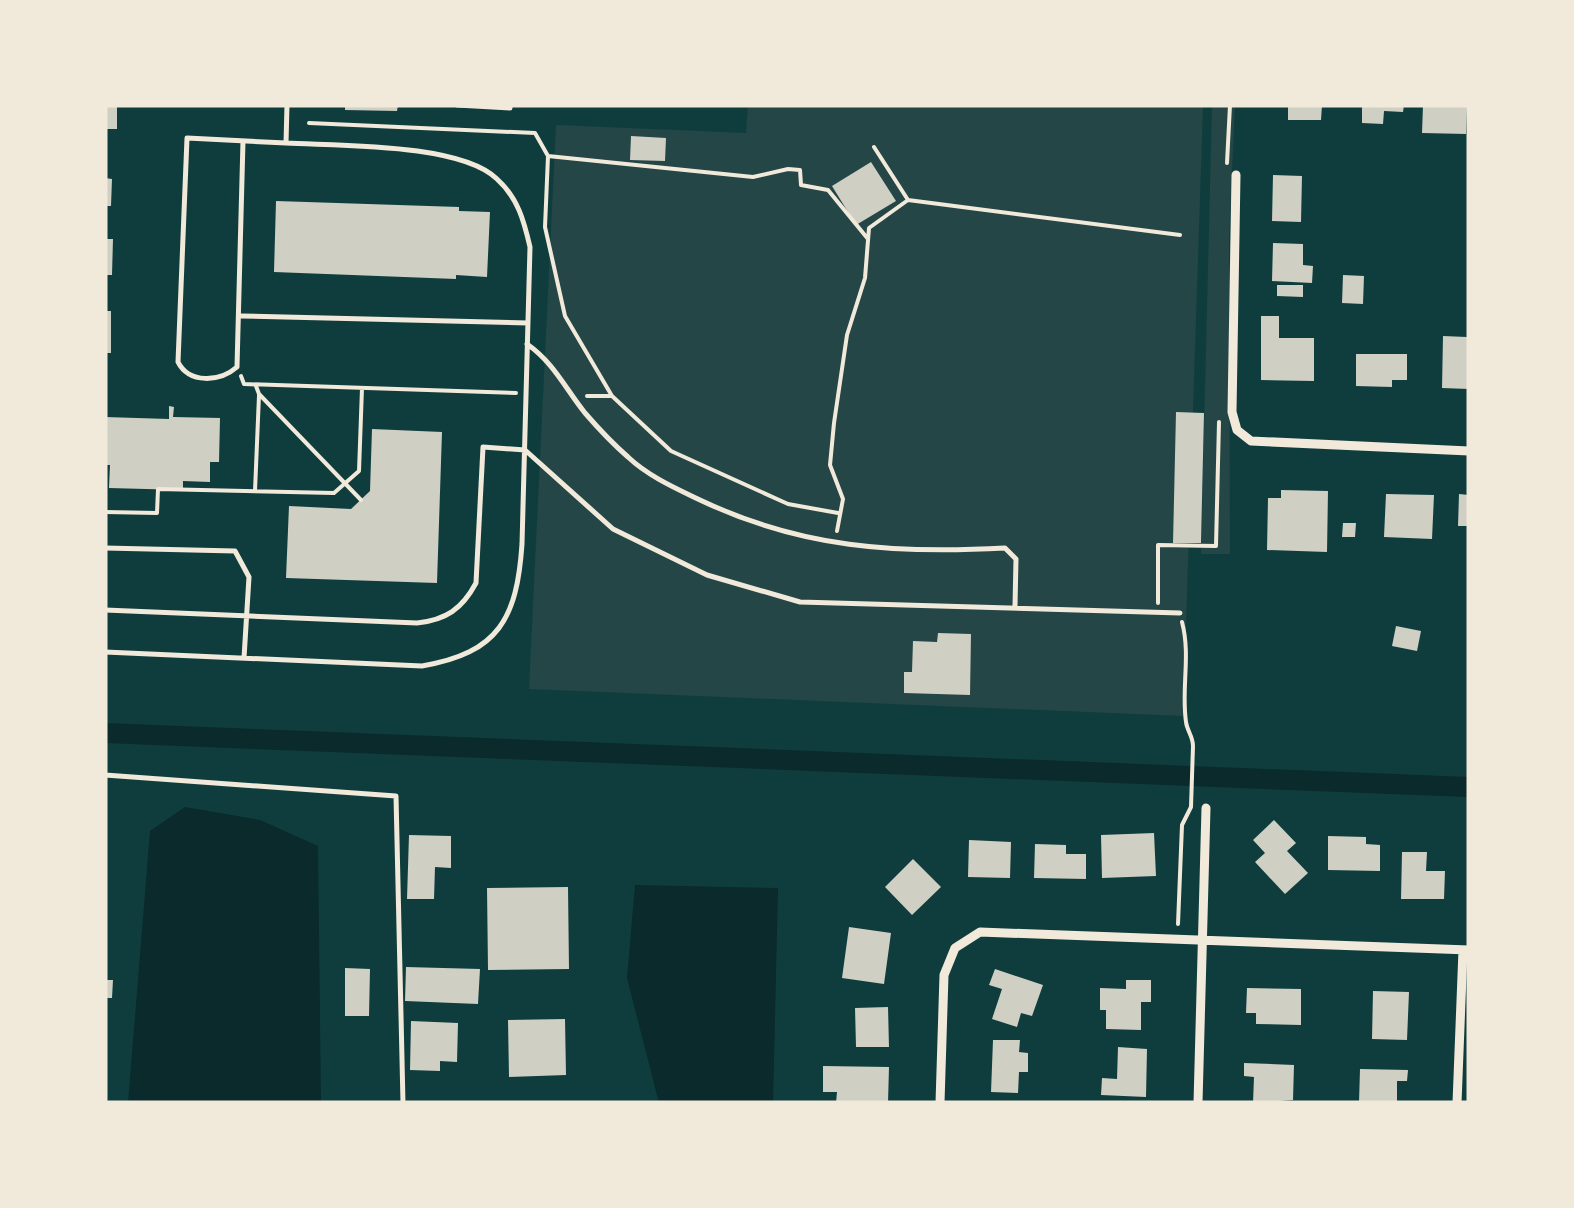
<svg xmlns="http://www.w3.org/2000/svg" width="1574" height="1208" font-family="Roboto,sans-serif">
<style>
.green{fill:#244646}
.water{fill:#0a2a2b}
.lines{fill:none;stroke-linecap:round;stroke-linejoin:round}
.canal{stroke:#0a2a2b;stroke-width:20}
.building{fill:#cfcfc3}
.path{stroke:#f1e9da;stroke-width:4}
.service{stroke:#f1e9da;stroke-width:5}
.minor{stroke:#f1e9da;stroke-width:9}
</style>
<rect width="100%" height="100%" fill="#0f3d3e"/>
<path class="green" d="M748,105H1203L1183,716L529,689L556,125L746,133Z
M1212,105H1235L1229,238L1230,554H1201Z"/>
<path class="water" d="M185,807L260,820L318,846L321,1103H128L150,831Z
M635,885L778,888L773,1103H659L627,978Z"/>
<g class="lines">
<path class="canal" d="M105,733L1469,787"/>
</g>
<path class="building" d="M105,105H117V129H105Z
M345,105H398L397,111L345,110Z
M1288,105H1322L1321,120H1288Z
M1362,105H1404L1403,112L1384,111L1383,124L1362,123Z
M1423,105H1467L1466,134L1422,133Z
M631,136L666,138L665,161L630,160Z
M871,162L896,201L856,225L832,186Z
M1273,175L1302,176L1301,222L1272,221Z
M105,178L112,179L111,206H105Z
M276,201L459,207V211L490,212L487,277L456,275V279L274,272Z
M105,239H113L112,275H105Z
M1273,243L1303,244V265L1313,266L1312,283L1272,281Z
M1343,275L1364,276L1363,304L1342,303Z
M1277,285H1303V297L1277,296Z
M105,311H111V353H105Z
M1261,316H1279V338H1314V381L1261,380Z
M1443,336L1467,337L1469,389L1442,388Z
M1356,354H1407V380H1392V387L1356,386Z
M169,406L174,407L173,417L220,418L219,462H210V482L183,481V490L109,488L110,465H105V417L169,419Z
M1176,412L1204,413L1201,543H1173Z
M372,429L442,432L437,583L286,578L289,506L351,509L370,491Z
M1281,490L1328,491L1327,552L1267,550L1268,498H1281Z
M1386,494L1434,495L1432,539L1384,537Z
M1459,494L1469,495V526H1458Z
M1343,523H1356L1355,537H1342Z
M1396,626L1421,631L1417,651L1392,646Z
M938,633L971,634L970,695L904,693V672H912L913,641L937,642Z
M1274,820L1296,843L1287,851L1308,873L1285,894L1255,862L1265,853L1253,840Z
M1154,833L1156,876L1102,878L1101,835Z
M409,835L451,836V868L435,867L434,899H407Z
M1328,836L1366,837V844L1380,845V871L1328,870Z
M969,840L1011,842L1010,878L968,877Z
M1035,844L1066,845V854H1086V879L1034,878Z
M1402,852H1427L1426,871H1445L1444,899H1401Z
M913,859L941,887L912,915L885,887Z
M568,887L569,969L488,970L487,888Z
M849,927L891,933L884,984L842,978Z
M406,967L480,969L478,1004L405,1001Z
M345,968L370,969L369,1016H345Z
M995,969L1043,985L1032,1016L1021,1013L1017,1027L992,1019L1002,989L989,985Z
M105,980H113L112,998H105Z
M1126,980H1151V1002H1141V1030L1106,1029V1010H1100V988L1126,989Z
M1247,988L1301,989V1025L1256,1024V1013H1246Z
M1373,991L1409,992L1407,1040L1372,1039Z
M888,1007L889,1047H856L855,1008Z
M565,1019L566,1075L509,1077L508,1020Z
M411,1021L458,1023L457,1062L440,1061V1071L410,1070Z
M993,1040H1020L1019,1052L1028,1053V1072H1019L1018,1093L991,1092Z
M1118,1047L1147,1049L1146,1097L1101,1095L1102,1078L1117,1079Z
M1244,1063L1294,1065L1293,1100L1253,1103L1254,1077L1244,1076Z
M823,1066L889,1067L888,1103H836L837,1092H823Z
M1360,1069L1408,1070L1407,1081H1397V1103H1359Z"/>
<g class="lines">
<path class="path" d="M309,123L535,133L548,156L753,177L788,169L800,170L801,185L828,190L868,239
M548,156L545,227L565,316L612,396H587
M1227,163L1230,105
M908,200L1180,235
M241,376L244,384L516,393
M256,386L259,394L361,500
M612,396L671,451L788,504L838,513
M255,491L259,395
M105,512L157,513L158,489L334,493L359,471L362,388
M837,531L843,499L830,465L834,423L847,335L865,278L869,228L908,200L874,147
M1158,603V545L1216,546L1219,422
M1178,924L1182,825L1191,807L1193,746C1193,736 1187,731 1186,722C1181,688 1191,656 1182,622"/>
<path class="service" d="M457,105L510,108V105
M243,141L237,367C220,382 189,384 178,362L187,138L286,143
M241,316L528,323
M527,344C554,363 565,388 585,413C598,428 613,444 628,457C648,476 675,488 700,500C801,548 895,554 1005,548L1016,559L1015,606
M105,548L235,551L249,577L244,658
M105,610L417,623C446,620 462,609 476,583L483,447L525,450L613,529L707,575L800,602L1180,613
M105,652L422,666C499,653 517,618 522,544L530,247C524,221 518,198 497,179C460,143 338,146 286,143L287,105
M105,775L396,796L403,1103"/>
<path class="minor" d="M1236,175L1232,412L1237,430L1251,441L1469,451
M940,1103L944,975L955,948L980,932L1469,950
M1198,1103L1206,808
M1457,1103L1463,950"/>
</g>
<rect width="1574" height="1208" fill="none" stroke="#f1e9da" stroke-width="215"/>
</svg>
